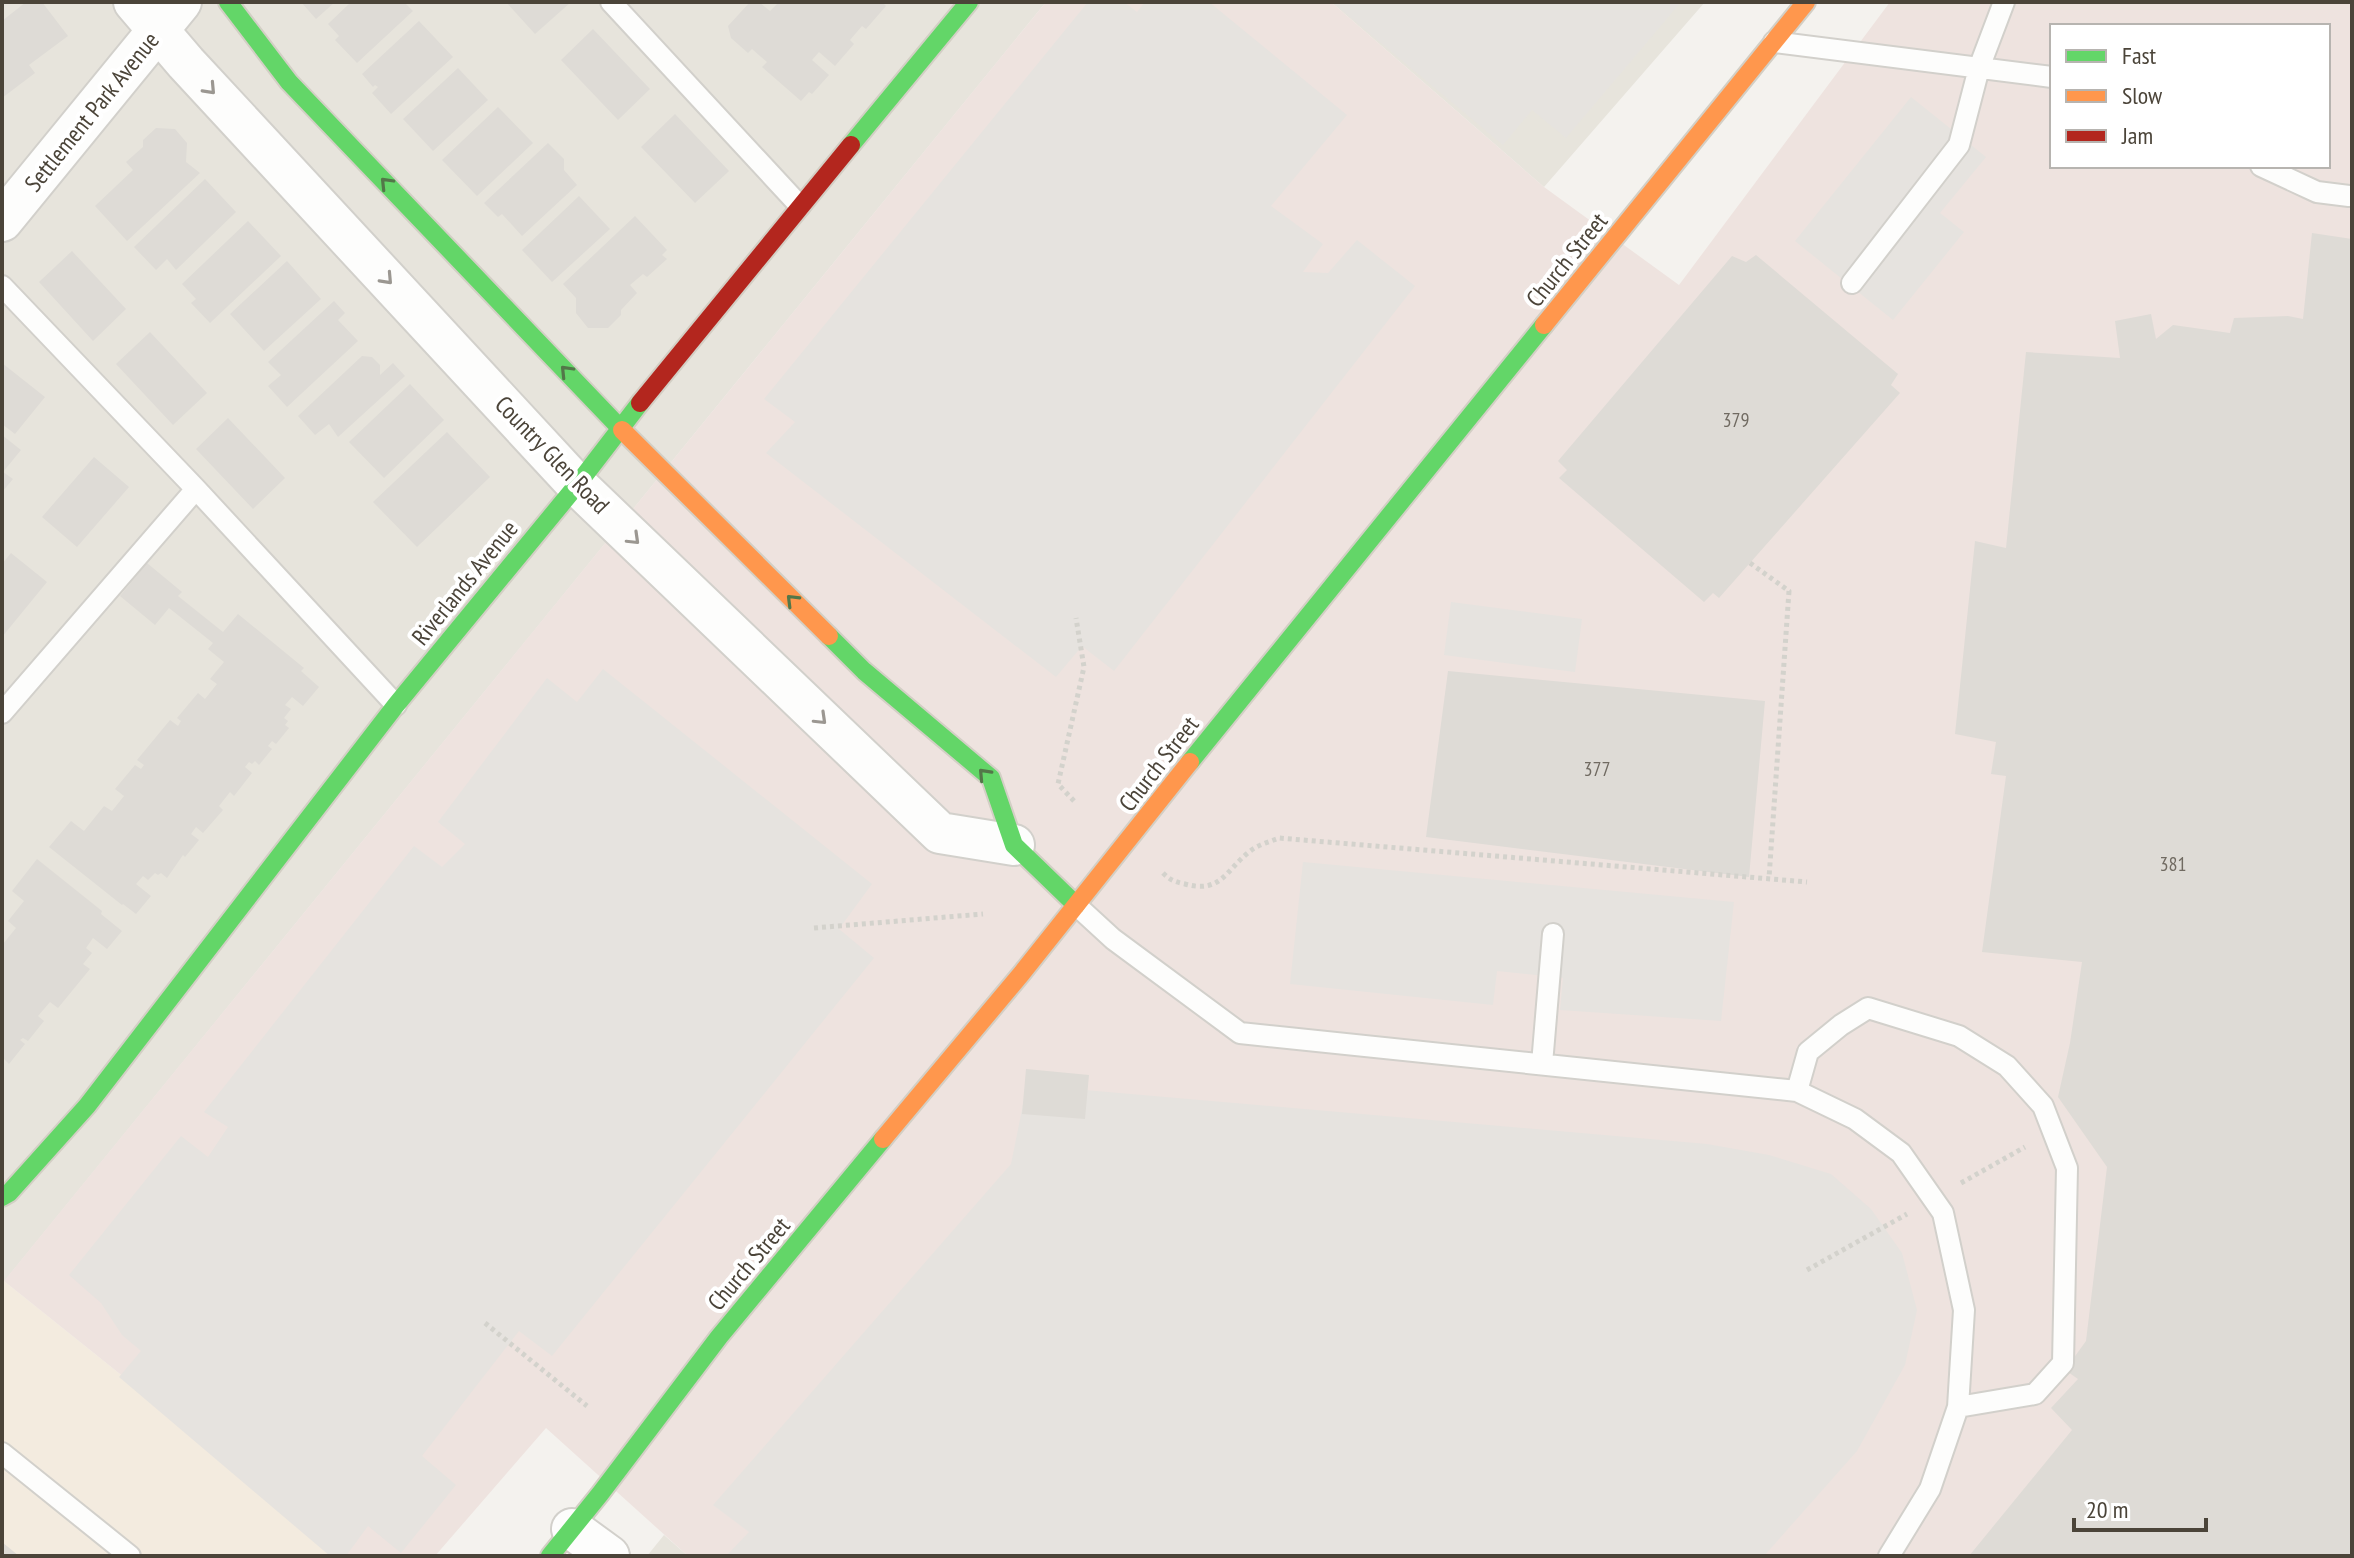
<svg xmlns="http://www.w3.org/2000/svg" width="2354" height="1558" font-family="'PT Sans Narrow',sans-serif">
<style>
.residential{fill:#e7e4dc}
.commercial{fill:#f3ebdf}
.medical{fill:#eee3df;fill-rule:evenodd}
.parking{fill:#e6e3df}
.building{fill:#dedbd6}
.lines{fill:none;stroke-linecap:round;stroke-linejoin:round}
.lane-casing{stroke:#d2d0cb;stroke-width:24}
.street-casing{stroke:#d2d0cb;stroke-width:44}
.fast-casing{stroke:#d3cfc5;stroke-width:22}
.slow-casing{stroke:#d3cfc5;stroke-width:22}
.jam-casing{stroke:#d3cfc5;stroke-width:22}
.path{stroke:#d3d2cc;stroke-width:5;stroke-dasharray:4 4;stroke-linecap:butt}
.lane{stroke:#fdfdfc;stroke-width:20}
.street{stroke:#fdfdfc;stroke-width:40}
.fast{stroke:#63d668;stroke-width:18}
.slow{stroke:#ff974d;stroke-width:18}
.jam{stroke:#b3261e;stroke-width:18}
.oneway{stroke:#9b9791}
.oneway2{stroke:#537749}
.labels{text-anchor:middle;stroke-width:8;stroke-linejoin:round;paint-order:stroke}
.number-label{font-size:20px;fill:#706a61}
.street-label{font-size:24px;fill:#4b4439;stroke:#fff}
</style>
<rect width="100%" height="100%" fill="#f4f2ee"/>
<path class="residential" d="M2,2H1046L2,1284Z
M1331,2H1705L1544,187Z
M664,1535L688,1556H647Z"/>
<path class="commercial" d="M4,1281L347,1556H2V1284Z"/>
<path class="medical" d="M1046,2H1331L1544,187L1679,285L1890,2H2352V1556H688L546,1428L435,1556H347L4,1281ZM2052,26H2328V166H2052Z"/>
<path class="parking" d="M1088,2H1124L1137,12L1145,2H1209L1347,115L1271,206L1323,244L1303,272L1328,273L1357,240L1415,286L1114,671L1082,646L1056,677L766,453L795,422L764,399Z
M1332,2H1681L1566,138L1532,110L1503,145Z
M1911,97L1986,157L1940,213L1964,232L1893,320L1795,241Z
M1451,602L1582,619L1575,672L1444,655Z
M603,669L872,884L839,929L874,958L552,1356L519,1331L422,1456L456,1485L401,1553L368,1526L346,1556H330L119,1377L141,1351L122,1335L101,1303L69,1275L181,1136L208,1157L228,1127L204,1112L414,846L442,867L465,844L438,822L547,678L577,702Z
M1303,862L1734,902L1721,1021L1560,1010L1563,978L1497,971L1493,1005L1290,984Z
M1027,1085L1707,1144L1769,1155L1831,1174L1871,1209L1902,1253L1917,1310L1905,1365L1857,1451L1764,1556H726L749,1532L713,1505L1011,1164Z"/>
<path class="building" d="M26,2H42L68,36L29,65L35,73L2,98V21Z
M301,2H335L316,19Z
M351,2H404L413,11L357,63L335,40L339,36L328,24Z
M506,2H571L535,34Z
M750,2H759L770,11L777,4L775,2H882L886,6L866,29L862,26L850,40L854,44L835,66L819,52L812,60L829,75L812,94L809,92L801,101L762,67L767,62L752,49L748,53L731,38L728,26Z
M419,21L453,57L391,114L372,93L378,87L375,85L373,87L362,74Z
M593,29L650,89L618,120L561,60Z
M458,68L488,100L433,151L403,119Z
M498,107L533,143L477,196L442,160Z
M675,114L729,171L695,203L641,147Z
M156,128L175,129L187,143L186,162L200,173L127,241L95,206L133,170L126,162L143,147V140Z
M548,143L564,159V170L577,185L522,236L502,214L498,217L484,203Z
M205,179L236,212L176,270L167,259L156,270L134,247Z
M579,196L610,229L552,282L522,250Z
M635,216L667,250L662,255L667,259L647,277L643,274L630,285L637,293L621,310V315L608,328H588L576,313V298L563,284Z
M248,221L281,256L210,323L191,303L196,299L182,284Z
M2312,233L2352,239V1556H1969L2072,1430L2051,1408L2078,1379L2065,1370L2086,1341L2107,1167L2058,1097L2070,1043L2082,962L1982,952L2006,776L1991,774L1996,742L1955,734L1975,541L2006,548L2026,352L2120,358L2115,321L2151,314L2156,339L2173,325L2230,333L2234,318L2288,316L2303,319Z
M72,251L126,309L93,341L39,282Z
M1756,255L1898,374L1891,385L1900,393L1719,598L1713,593L1704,602L1559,478L1567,470L1558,461L1732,256L1746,262Z
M287,261L321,299L264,351L230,314Z
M334,301L345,313L338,320L358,341L287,407L268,386L281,375L268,362Z
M150,332L207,393L173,425L116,364Z
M362,356L372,357L380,365V375L393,363L405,376L338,437L329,424L315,435L298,416Z
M2,363L45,397L15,434L2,424Z
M410,384L444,420L384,478L349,442Z
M228,418L285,478L253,509L196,449Z
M447,432L490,477L417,547L373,502Z
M2,435L21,450L3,472L13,479L2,492Z
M94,457L129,487L77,547L42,517Z
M11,553L47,582L2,637V564Z
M147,563L182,592L178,596L223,632L238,614L304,668L301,671L319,687L303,706L292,697L285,705L291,709L284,718L288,721L285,725L289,728L276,744L272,741L268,746L272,749L259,765L255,761L252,764L249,762L245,767L252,773L234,796L230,792L219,806L223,810L203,833L196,827L191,834L199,840L185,857L183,855L167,878L161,873L158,875L155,873L148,880L143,876L136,884L151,896L136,914L123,904L122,905L49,847L71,821L84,831L104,806L112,811L124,796L115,789L135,765L141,769L144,765L137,760L170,720L178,726L181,721L177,718L198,693L205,699L217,684L210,679L224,662L208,649L213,643L169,608L155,625L120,596Z
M1448,671L1765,701L1749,877L1426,837Z
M37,859L102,911L101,914L122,931L107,949L93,938L86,948L92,953L83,964L90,969L58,1008L50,1002L38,1016L44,1021L28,1041L23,1038L20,1040L25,1044L9,1064L4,1059L2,1062V943L3,944L16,928L8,921L24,901L12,891Z
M1026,1069L1089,1075L1085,1119L1022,1114Z
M2,1542L19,1556H2Z"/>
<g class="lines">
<g class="lane-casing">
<path id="lane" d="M611,2L800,206
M1774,42L2052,77
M2261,166L2317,192L2349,196
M1852,283L1959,145L1979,68L2004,2
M2,286L196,489L396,705
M2,713L196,489
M1076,905L1113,939L1240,1033L1797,1091L1855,1119L1901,1153L1943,1213L1964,1310L1958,1407L1930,1489L1889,1556
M1542,1064L1553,934
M1797,1091L1808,1052L1841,1025L1868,1008L1959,1036L2007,1066L2043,1106L2067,1168L2063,1363L2035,1394L1958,1407
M2,1453L130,1556"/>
</g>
<g class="street-casing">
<path id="street" d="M134,2L186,63L577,485L940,833L1014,845
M2,221L181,2
M572,1529L609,1556"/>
</g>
<g class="fast-casing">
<path id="fast" d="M228,2L289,82L622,430
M851,145L969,2
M829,636L864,671L991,778L1014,845L1076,905
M1190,762L1544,325
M2,1197L9,1193L87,1106L396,705L577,485L640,403
M550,1556L600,1494L719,1337L883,1139"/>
</g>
<g class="slow-casing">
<path id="slow" d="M1544,325L1806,2
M622,430L829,636
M883,1139L1022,973L1190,762"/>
</g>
<g class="jam-casing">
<path id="jam" d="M640,403L851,145"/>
</g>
<path class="path" d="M1750,563L1789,591L1769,878
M1074,801L1058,784L1084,667L1076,618
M1163,873C1170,880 1175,882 1185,884C1221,894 1226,870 1249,852C1257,845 1269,842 1279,838L1807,882
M814,928L983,914
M1961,1183L2025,1147
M1807,1270L1907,1214
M485,1323L587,1406"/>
<use href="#lane" class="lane"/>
<use href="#street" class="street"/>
<use href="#fast" class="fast"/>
<use href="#slow" class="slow"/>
<use href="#jam" class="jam"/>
</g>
<defs><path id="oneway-chevron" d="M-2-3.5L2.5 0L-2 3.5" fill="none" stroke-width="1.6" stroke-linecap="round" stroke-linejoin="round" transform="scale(2)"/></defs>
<g class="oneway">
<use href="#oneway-chevron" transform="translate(210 89) rotate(47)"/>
<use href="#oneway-chevron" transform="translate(387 279) rotate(47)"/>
<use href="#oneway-chevron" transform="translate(634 539) rotate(44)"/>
<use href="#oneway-chevron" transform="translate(821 719) rotate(44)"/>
</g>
<g class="oneway2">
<use href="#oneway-chevron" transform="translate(386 183) rotate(-134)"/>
<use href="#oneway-chevron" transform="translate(566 371) rotate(-134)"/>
<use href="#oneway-chevron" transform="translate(792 600) rotate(-135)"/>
<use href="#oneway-chevron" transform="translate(984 774) rotate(-133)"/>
</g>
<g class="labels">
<g class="number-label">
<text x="1736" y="427">379</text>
<text x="1597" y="776">377</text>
<text x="2173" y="871">381</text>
</g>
<g class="street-label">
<text transform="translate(92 112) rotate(-51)" y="8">Settlement Park Avenue</text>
<text transform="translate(1567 260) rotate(-51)" y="8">Church Street</text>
<text transform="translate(552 455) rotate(46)" y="8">Country Glen Road</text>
<text transform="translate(465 583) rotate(-51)" y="8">Riverlands Avenue</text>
<text transform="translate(1159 764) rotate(-52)" y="8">Church Street</text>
<text transform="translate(749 1264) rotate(-50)" y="8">Church Street</text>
</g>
</g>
<rect width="2354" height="1558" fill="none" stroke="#4b4439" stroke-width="8"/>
<rect x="2050" y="24" width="280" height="144" fill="#ffffff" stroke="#b7b4b0" stroke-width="2"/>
<rect x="2066" y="50" width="40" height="12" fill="#63d668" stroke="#b7b4b0" stroke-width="2"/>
<text x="2122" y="64" font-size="24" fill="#4b4439">Fast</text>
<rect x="2066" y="90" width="40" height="12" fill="#ff974d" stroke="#b7b4b0" stroke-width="2"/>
<text x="2122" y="104" font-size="24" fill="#4b4439">Slow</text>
<rect x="2066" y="130" width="40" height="12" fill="#b3261e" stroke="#b7b4b0" stroke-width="2"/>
<text x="2122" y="144" font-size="24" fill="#4b4439">Jam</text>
<path d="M2074 1518v12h132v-12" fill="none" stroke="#4b4439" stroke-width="4"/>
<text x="2086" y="1518" font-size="24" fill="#4b4439" stroke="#ffffff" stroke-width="6" paint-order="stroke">20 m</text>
</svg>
